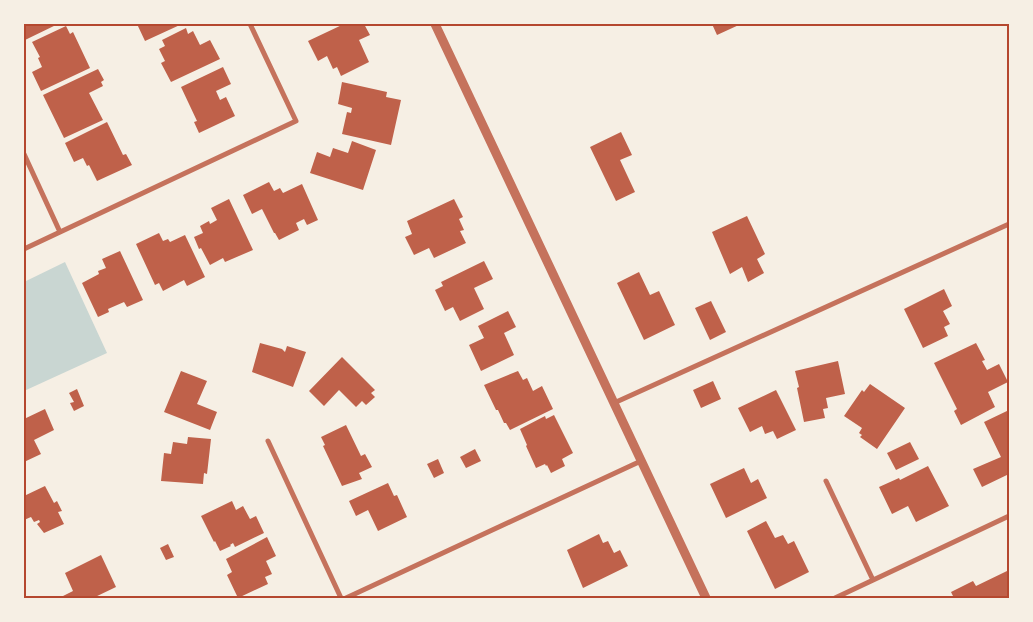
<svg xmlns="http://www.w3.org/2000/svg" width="1033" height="622" font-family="Raleway,sans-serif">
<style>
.water{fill:#c9d6d2}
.building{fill:#bf614a}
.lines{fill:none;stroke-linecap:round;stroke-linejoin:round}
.minor{stroke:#c5725c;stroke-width:5}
.tertiary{stroke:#c5725c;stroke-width:9}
.neatline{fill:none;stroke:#b5482f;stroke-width:2}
</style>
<rect width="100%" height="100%" fill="#f6efe4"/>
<path class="water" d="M65,262L107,353L24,391V282Z"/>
<path class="building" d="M24,24H58L25,40Z
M137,24H182L145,41Z
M344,24H364L370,35L359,40L369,62L341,76L337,67L333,69L327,56L318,61L308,41Z
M712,24H741L717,35Z
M66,26L70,34L73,32L90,68L41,91L32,72L42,67L38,58L40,57L32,42Z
M186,28L188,34L193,31L200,45L210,40L220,59L171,82L161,63L165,61L159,49L165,46L162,40Z
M223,67L231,84L216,91L220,100L226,97L235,116L199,133L194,122L197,121L181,87Z
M98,69L104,80L101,82L103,86L89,93L103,120L64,138L43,95Z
M342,82L387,92L386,97L401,100L391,145L342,134L347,112L351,113L352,108L338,104Z
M107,122L123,155L126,154L132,165L97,181L89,165L87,166L83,158L74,162L65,143Z
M621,132L632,155L620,160L635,192L616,201L590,147Z
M352,141L376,150L363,190L310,173L317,152L330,157L333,148L348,153Z
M269,182L274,191L280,188L283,193L302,184L318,220L307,225L304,219L296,223L299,230L279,240L275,233H274L262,209L252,214L243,195Z
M229,199L253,250L225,262L223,258L210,265L201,248L199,249L194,237L203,233L200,226L209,221L210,224L217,220L211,208Z
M454,199L463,217L459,219L464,230L460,231L466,243L434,258L429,248L414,255L405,237L412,234L407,221Z
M747,216L765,254L757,259L764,273L748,282L742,267L730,274L712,232Z
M159,233L163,241L168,239L170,242L185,235L205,277L187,286L184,280L163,291L159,283L155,285L136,244Z
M120,251L143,300L127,307L124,302L108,309L109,312L98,317L82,283L99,274L98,271L106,268L102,259Z
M484,261L493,279L474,288L484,309L460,321L453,307L445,311L435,290L443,286L441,282Z
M639,272L650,295L659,291L675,325L644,340L617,283Z
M944,289L952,306L943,311L950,324L944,327L948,336L923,348L904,309Z
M711,301L726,332L710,340L695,308Z
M508,311L516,327L504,333L514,355L481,371L469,345L484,338L478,326Z
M260,343L282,349L285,352L287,346L306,352L293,387L252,372Z
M976,343L985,360L982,361L987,370L999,364L1008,382L988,392L995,407L961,425L954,411L957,409L934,363Z
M342,357L375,390L371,393L375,397L366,405L362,401L356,407L339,390L324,406L309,391Z
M838,361L845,394L826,398L828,408L823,409L825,418L804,422L797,388L799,387L795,371Z
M181,371L207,381L197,404L217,412L210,430L164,412Z
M518,371L523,380L527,378L533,391L542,386L553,409L510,430L506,423H504L498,410H496L484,385Z
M713,381L721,399L701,408L693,390Z
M870,384L905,408L877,449L860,437L862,435L859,433L862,428L844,416L862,390L864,392Z
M77,389L84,406L74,411L70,403L74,402L69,393Z
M776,390L796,430L777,439L773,431L765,434L762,426L750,432L738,408Z
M45,409L54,430L34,440L41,454L24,462V419Z
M1009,410V474L982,487L973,469L1001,457L984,422Z
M554,415L573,453L562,459L565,466L551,473L547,465L546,466L545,464L536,468L526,446L527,445L520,429L545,416L546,419Z
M346,425L361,456L365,454L372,467L359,473L362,479L342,486L323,446L325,445L321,437Z
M188,437L211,439L207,474L204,473L203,484L161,481L164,453L171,454L173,442L187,444Z
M910,442L919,459L896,470L887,453Z
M475,449L481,461L466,468L460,457Z
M438,459L444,473L434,478L427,464Z
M928,466L949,506L916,522L908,506L892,514L879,487L899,478L900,480Z
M744,468L751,483L758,479L767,498L726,518L710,484Z
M388,483L394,496L397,495L407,517L378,531L368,510L356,516L349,501Z
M45,486L54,503L57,501L62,511L58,512L64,524L44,533L37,524L40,522L39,520L34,522L31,517L24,520V496Z
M232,501L236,510L243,506L250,519L256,516L264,533L235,547L233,543L230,545L231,546L220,551L215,541L214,542L201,516Z
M766,521L775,538L783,535L788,544L794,541L809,572L775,589L747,531Z
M599,534L603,543L608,541L614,553L620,550L628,566L583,588L567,550Z
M267,537L276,556L266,561L272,574L265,577L268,584L238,598L227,575L232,572L226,559Z
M168,544L174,557L166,560L160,548Z
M101,555L116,587L93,598H59L73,591L65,573Z
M1007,571L1009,576V598H954L951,592L973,581L976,586Z"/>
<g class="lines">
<path class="minor" d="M24,154L60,232
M24,249L296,121L250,24
M614,403L1009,224
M268,441L341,598
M826,481L873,580
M346,598L641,461
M835,598L1009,516"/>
<path class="tertiary" d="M435,24L706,598"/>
</g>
<rect width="1033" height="622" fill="none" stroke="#f6efe4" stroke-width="50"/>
<rect x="25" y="25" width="983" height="572" class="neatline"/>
</svg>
